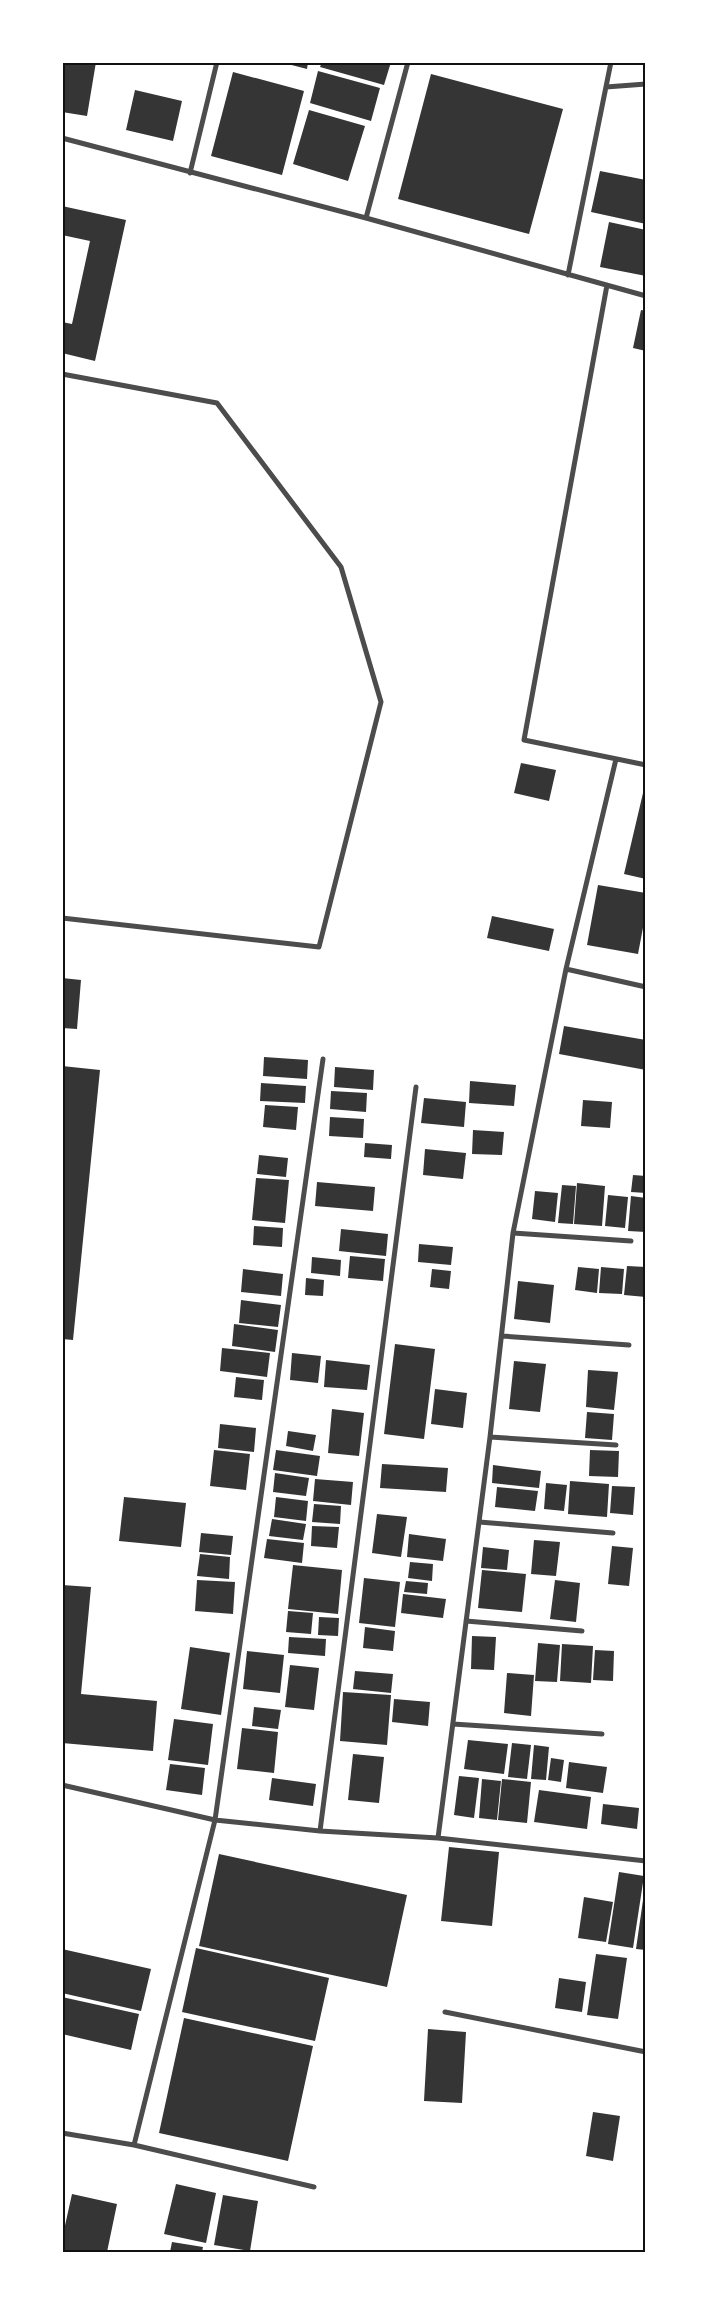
<svg xmlns="http://www.w3.org/2000/svg" width="708" height="2315" font-family="Manrope,sans-serif">
<style>
.building{fill:#353535}
.lines{fill:none;stroke-linecap:round;stroke-linejoin:round}
.minor{stroke:#4c4c4c;stroke-width:5}
.neatline{fill:none;stroke:#111;stroke-width:2}
</style>
<rect width="100%" height="100%" fill="#fff"/>
<path class="building" d="M62,62H96L87,116L62,112Z
M280,62H308L307,69Z
M322,62H391L384,85L320,67Z
M318,71L380,88L371,121L310,103Z
M233,72L304,91L282,175L211,156Z
M431,74L563,109L529,234L398,199Z
M135,90L182,101L173,141L126,130Z
M309,110L365,126L348,181L293,164Z
M600,171L646,180V224L591,212Z
M62,206L126,220L95,361L62,353V322L72,324L90,241L62,235Z
M609,222L646,230V276L600,267Z
M641,310L646,311V351L633,348Z
M521,763L556,770L549,801L514,793Z
M643,793L646,794V879L624,874Z
M598,885L646,893V912L638,954L587,945Z
M492,916L554,929L549,951L487,938Z
M62,978L81,980L77,1029L62,1028Z
M564,1026L646,1040V1070L559,1054Z
M264,1057L308,1060L307,1079L263,1076Z
M62,1066L100,1070L73,1340L62,1339Z
M335,1067L374,1070L373,1090L334,1087Z
M470,1081L516,1085L514,1106L469,1103Z
M261,1083L306,1086L305,1103L260,1101Z
M331,1091L367,1093L366,1112L330,1109Z
M424,1098L466,1102L464,1127L421,1123Z
M583,1100L612,1102L610,1128L581,1126Z
M265,1105L298,1107L296,1130L263,1127Z
M330,1117L364,1119L363,1138L329,1136Z
M473,1130L504,1132L502,1155L472,1154Z
M365,1143L392,1145L391,1159L364,1157Z
M425,1149L466,1153L463,1179L423,1175Z
M259,1155L288,1158L286,1177L257,1174Z
M633,1175L646,1176V1193L631,1192Z
M256,1178L289,1180L285,1223L252,1220Z
M317,1182L375,1187L373,1211L315,1206Z
M577,1183L605,1186L602,1226L574,1224Z
M562,1185L576,1186L573,1224L558,1223Z
M535,1191L558,1193L555,1222L532,1219Z
M608,1195L628,1197L625,1228L605,1226Z
M631,1196L646,1198V1232L628,1231Z
M254,1226L283,1228L282,1247L253,1245Z
M341,1229L388,1234L386,1256L339,1251Z
M419,1244L453,1247L451,1265L418,1262Z
M350,1256L385,1259L383,1281L348,1278Z
M312,1257L341,1260L340,1276L311,1273Z
M627,1266L646,1267V1297L624,1295Z
M578,1267L599,1269L597,1293L575,1290Z
M601,1267L624,1269L622,1294L599,1293Z
M243,1269L283,1274L281,1296L241,1292Z
M432,1269L451,1271L449,1289L430,1287Z
M306,1278L324,1280L323,1296L305,1295Z
M518,1281L554,1285L550,1323L514,1319Z
M241,1300L281,1305L278,1327L239,1323Z
M234,1324L278,1330L275,1352L232,1346Z
M395,1344L435,1349L424,1439L384,1434Z
M222,1348L270,1353L267,1377L220,1371Z
M292,1353L321,1356L318,1383L290,1380Z
M326,1360L370,1365L367,1390L324,1387Z
M514,1361L546,1364L540,1412L509,1409Z
M588,1370L618,1372L614,1410L586,1407Z
M236,1377L264,1380L262,1400L234,1397Z
M435,1389L467,1393L463,1428L431,1424Z
M332,1409L364,1413L359,1456L328,1453Z
M587,1412L614,1414L612,1440L585,1438Z
M220,1424L256,1428L254,1452L218,1448Z
M288,1431L316,1435L313,1451L286,1446Z
M214,1450L250,1454L246,1490L210,1486Z
M276,1450L320,1456L317,1476L273,1470Z
M590,1450L619,1451L618,1477L589,1476Z
M382,1464L448,1468L446,1492L380,1488Z
M493,1465L541,1471L539,1488L492,1483Z
M275,1473L309,1478L306,1496L273,1492Z
M315,1479L353,1482L351,1505L313,1501Z
M570,1481L609,1484L607,1517L568,1514Z
M546,1483L567,1485L564,1511L544,1509Z
M612,1486L635,1487L633,1515L610,1513Z
M497,1487L538,1491L535,1511L495,1507Z
M124,1497L186,1503L181,1547L119,1541Z
M276,1497L308,1501L306,1521L274,1517Z
M314,1504L341,1506L340,1524L312,1522Z
M377,1514L407,1517L401,1557L372,1553Z
M272,1519L306,1524L303,1540L269,1536Z
M312,1526L339,1527L337,1548L311,1546Z
M201,1533L233,1536L231,1555L199,1552Z
M409,1534L446,1539L443,1561L407,1557Z
M267,1539L304,1543L302,1563L264,1558Z
M534,1540L560,1542L556,1576L531,1574Z
M612,1546L633,1548L629,1586L608,1584Z
M483,1547L509,1550L507,1570L481,1568Z
M200,1554L230,1557L229,1579L197,1576Z
M410,1562L433,1564L432,1581L408,1578Z
M293,1565L342,1570L338,1614L288,1609Z
M482,1570L526,1574L522,1612L478,1608Z
M364,1578L400,1582L395,1627L359,1623Z
M197,1580L235,1582L233,1614L195,1611Z
M555,1580L580,1583L576,1622L550,1619Z
M406,1581L428,1583L427,1594L404,1592Z
M62,1585L91,1587L81,1694L157,1701L153,1751L62,1743Z
M403,1594L446,1599L443,1618L401,1613Z
M288,1611L313,1613L311,1634L286,1632Z
M319,1617L339,1618L338,1636L318,1635Z
M365,1627L395,1631L393,1651L363,1648Z
M472,1636L496,1637L494,1670L471,1669Z
M289,1637L326,1639L325,1656L288,1653Z
M538,1643L560,1645L557,1682L535,1681Z
M562,1644L593,1646L591,1683L560,1681Z
M190,1647L230,1653L221,1715L181,1709Z
M595,1650L614,1651L613,1681L593,1680Z
M247,1651L284,1655L280,1693L243,1689Z
M290,1665L319,1668L314,1710L285,1707Z
M355,1671L393,1674L391,1693L353,1689Z
M507,1673L534,1675L531,1716L504,1713Z
M343,1692L391,1695L387,1745L340,1741Z
M394,1699L430,1702L428,1726L392,1722Z
M254,1707L281,1710L278,1729L252,1726Z
M174,1719L213,1724L208,1765L168,1760Z
M242,1728L278,1732L274,1773L237,1769Z
M468,1740L508,1744L504,1774L464,1769Z
M512,1743L531,1745L527,1779L508,1777Z
M534,1745L549,1747L546,1780L531,1779Z
M353,1754L384,1757L379,1803L348,1800Z
M551,1758L564,1760L561,1782L548,1780Z
M569,1762L607,1767L603,1793L566,1788Z
M170,1764L205,1768L202,1795L166,1790Z
M459,1776L479,1778L474,1818L454,1815Z
M272,1778L316,1784L313,1806L269,1800Z
M482,1779L501,1781L497,1820L479,1818Z
M502,1779L531,1782L527,1823L498,1820Z
M539,1790L591,1797L587,1829L534,1822Z
M603,1804L639,1808L637,1829L601,1824Z
M449,1847L499,1852L492,1926L441,1921Z
M219,1854L407,1895L387,1987L199,1946Z
M619,1872L644,1876L633,1948L608,1944Z
M644,1893H646V1950L636,1949Z
M584,1897L613,1902L606,1942L578,1938Z
M196,1948L329,1978L315,2041L182,2012Z
M62,1949L151,1969L141,2011L62,1993Z
M596,1954L627,1958L618,2019L587,2015Z
M559,1978L586,1982L582,2012L555,2008Z
M62,1997L139,2014L131,2050L62,2034Z
M184,2018L313,2046L288,2161L159,2133Z
M428,2029L466,2032L462,2103L424,2101Z
M593,2112L620,2116L613,2161L586,2156Z
M176,2184L216,2193L206,2243L164,2234Z
M72,2194L117,2204L107,2252H62V2239Z
M223,2195L258,2201L250,2251L214,2245Z
M172,2242L203,2247L202,2252H170Z"/>
<g class="lines">
<path class="minor" d="M606,87L646,84
M62,138L366,218L646,296
M190,173L217,62
M366,218L408,62
M568,275L611,62
M607,285L524,740L646,765
M62,374L217,403L341,567L381,702L319,947L62,918
M566,969L646,987
M513,1233L631,1241
M502,1336L629,1345
M490,1437L616,1445
M479,1522L613,1533
M466,1621L582,1631
M453,1724L602,1734
M62,1785L215,1820L320,1831L438,1838L646,1861
M320,1831L416,1087
M438,1838L490,1437L513,1233L566,969L616,759
M445,2012L646,2052
M62,2133L134,2145L314,2187
M134,2145L215,1820L323,1059"/>
</g>
<rect width="708" height="2315" fill="none" stroke="#ffffff" stroke-width="128"/>
<rect x="64" y="64" width="580" height="2187" class="neatline"/>
</svg>
